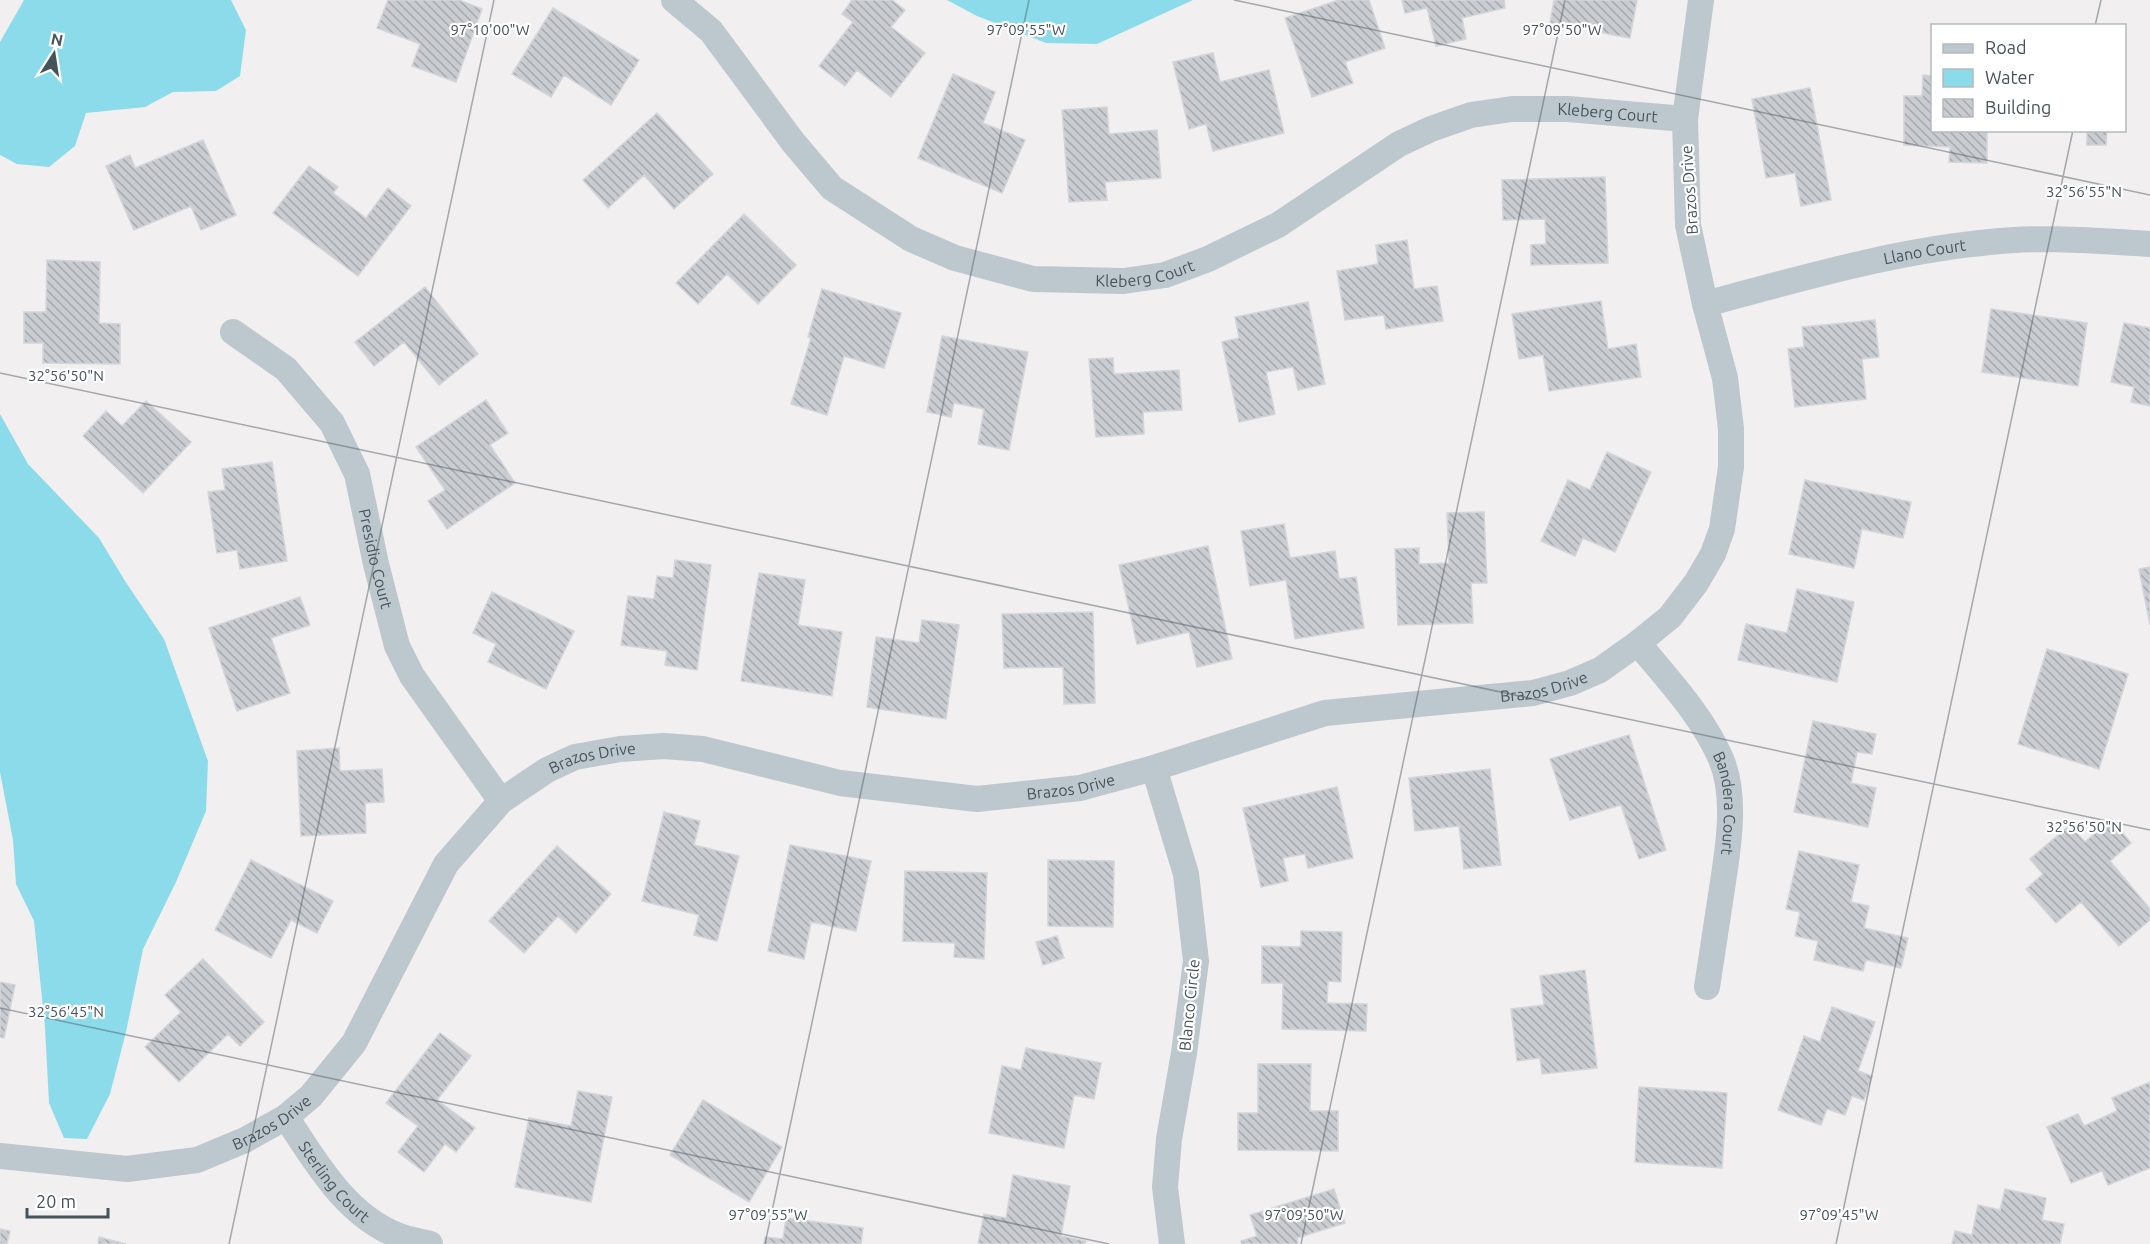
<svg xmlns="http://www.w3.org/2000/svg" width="2150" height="1244" font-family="Ubuntu,sans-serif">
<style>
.water{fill:#8cdbea}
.building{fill:url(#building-back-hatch);stroke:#d3d5da;stroke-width:1.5}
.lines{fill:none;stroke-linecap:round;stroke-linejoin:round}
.minor{stroke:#bdc7ce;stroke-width:26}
.ticks{fill:none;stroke:#47535c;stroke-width:1.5;stroke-opacity:0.45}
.labels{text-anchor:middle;stroke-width:4.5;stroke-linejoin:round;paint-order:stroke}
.street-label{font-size:16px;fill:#47535c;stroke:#fff}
.ticks-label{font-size:15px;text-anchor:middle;fill:#47535c;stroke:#fff;stroke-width:4.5;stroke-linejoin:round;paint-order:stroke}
</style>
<defs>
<pattern id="building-back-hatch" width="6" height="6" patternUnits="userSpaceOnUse" patternTransform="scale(1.5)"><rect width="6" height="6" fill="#c9ccd1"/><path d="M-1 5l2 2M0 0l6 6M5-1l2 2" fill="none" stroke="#a5a8ad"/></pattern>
</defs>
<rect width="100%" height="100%" fill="#f1efef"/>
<path class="water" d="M24,0H231L246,30L240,76L216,91L173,92L145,107L86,113L75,146L49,167L17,164L0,155V42Z
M947,0H1193L1097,44L1046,43L977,16Z
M0,414L28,464L99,538L125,581L164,639L208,761L206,811L176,882L143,949L126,1032L110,1094L87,1139L64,1138L49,1103L45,1027L34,921L16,884L13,840L0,772Z"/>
<path class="building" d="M388,0H459L482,9L456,82L412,66L420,44L377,28Z
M852,0H892L905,10L891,27L925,53L891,97L857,70L845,86L819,66L853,22L842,14Z
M1339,0H1369L1385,48L1345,62L1353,83L1312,97L1285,18Z
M1402,0H1504L1505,8L1462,18L1466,39L1436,46L1427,8L1405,13Z
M1554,0H1637L1630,38L1550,23Z
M553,8L639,60L611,105L564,75L551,97L512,74Z
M1213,53L1220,82L1269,70L1284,133L1213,151L1206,124L1189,129L1173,62Z
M953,74L995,92L983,123L1025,140L1002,193L918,158Z
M1923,75L1932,76V130H1987V163L1949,162L1950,147L1904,145V96H1922Z
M1810,88L1831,200L1801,206L1795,173L1766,178L1752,99Z
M1107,107L1109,134L1157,130L1161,178L1105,182L1107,200L1069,202L1062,110Z
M657,113L713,174L674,209L644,175L608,208L583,180Z
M2087,130H2107L2106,145H2087Z
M203,140L236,215L201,230L191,206L134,230L106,166L130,155L135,168Z
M309,166L338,187L333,193L366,218L388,188L411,206L358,276L273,213Z
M1605,177L1608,263L1531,265V245L1546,244L1545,219L1503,220L1502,180Z
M744,214L796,265L758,304L727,274L698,304L676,283Z
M1407,240L1414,289L1437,286L1443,321L1386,329L1384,315L1345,320L1337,271L1378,264L1376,245Z
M47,260L100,262L99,323L120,324V364L43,363V343H24V312H46Z
M425,287L478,354L439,385L404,342L374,366L355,342Z
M822,289L901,313L884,368L844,356L827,415L791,404L811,338L808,337Z
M1601,301L1608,349L1636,344L1641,377L1549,391L1543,355L1519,359L1512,314Z
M1308,302L1325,384L1298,390L1293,367L1266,372L1275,414L1239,422L1222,342L1239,338L1235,317Z
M1991,309L2087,323L2078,386L1982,372Z
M1875,320L1879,357L1862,359L1866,399L1795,407L1788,349L1804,347L1802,327Z
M2124,323L2150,328V406L2131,402L2134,387L2111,382Z
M942,336L1028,352L1009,450L978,444L984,409L954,403L951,417L927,412Z
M1113,358L1114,374L1179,370L1182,410L1143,412L1144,434L1096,437L1089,359Z
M486,400L508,433L490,445L515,483L447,529L428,501L445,490L416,447Z
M146,401L191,442L143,493L83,436L106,411L122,426Z
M1607,452L1651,472L1615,552L1583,538L1575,556L1541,541L1568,480L1590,490Z
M272,462L287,561L240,569L237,550L217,553L208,492L225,490L222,469Z
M1805,480L1911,502L1903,538L1862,529L1854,568L1789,554Z
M1484,512L1487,583H1471L1473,623L1398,625L1395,549L1419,548V564L1449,563L1447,513Z
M1284,524L1290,558L1335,551L1339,579L1356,577L1364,628L1295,639L1286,580L1250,586L1241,531Z
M1208,546L1232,659L1197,667L1189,632L1137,644L1119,565Z
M675,560L711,565L697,670L665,665L667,651L621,645L628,596L654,599L657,576L673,578Z
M2150,567V625L2139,569Z
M759,573L805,580L798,625L842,632L832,696L741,681Z
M1797,589L1854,602L1837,682L1738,660L1746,624L1787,633Z
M492,592L574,631L546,689L488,662L496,644L473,633Z
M300,597L310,625L271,638L290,693L237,711L209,628Z
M1093,612L1095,703L1064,704L1063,667L1004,668L1002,614Z
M922,620L959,625L946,719L867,707L876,637L919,643Z
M2047,649L2128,674L2099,769L2018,744Z
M1813,721L1876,734L1872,754L1857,752L1851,783L1876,788L1868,827L1794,812Z
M1629,735L1666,850L1639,859L1621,805L1570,820L1550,759Z
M339,748L340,771L382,769L384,802L365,803L366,833L301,836L297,751Z
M1490,769L1501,865L1464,869L1459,826L1415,831L1409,778Z
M1337,787L1353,858L1308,868L1305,854L1283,858L1288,881L1261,887L1243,808Z
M664,812L700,821L694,845L739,856L717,941L694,935L699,915L642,901Z
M2111,819L2131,843L2110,861L2150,909V920L2119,946L2081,902L2056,923L2026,889L2043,874L2030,859L2070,825L2085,842Z
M790,845L871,861L856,931L811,922L804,959L768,951Z
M557,846L611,894L576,933L558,916L524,953L489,921Z
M1799,851L1859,865L1851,902L1869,906L1864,928L1908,938L1901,968L1866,960L1863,971L1814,960L1818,941L1795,936L1800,912L1786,909Z
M251,860L333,901L317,933L291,920L271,958L215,930Z
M1048,860L1114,861L1113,927L1048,926Z
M905,871L987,873L984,959L954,957L955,943L903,941Z
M1301,931L1342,932L1341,982L1328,981L1327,1003L1367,1004L1366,1031L1282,1029L1283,983H1262V946L1301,947Z
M1057,936L1064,958L1043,965L1036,942Z
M203,959L264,1022L240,1046L228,1034L179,1082L145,1047L181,1012L165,995Z
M1585,970L1597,1068L1542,1074L1540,1058L1517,1061L1511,1009L1544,1005L1540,976Z
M0,982L15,985L4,1038L0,1037Z
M1832,1007L1875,1022L1858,1071L1872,1076L1864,1100L1852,1096L1845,1115L1827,1109L1821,1125L1778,1110L1804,1036L1820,1042Z
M440,1033L471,1056L437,1100L475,1128L456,1152L445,1144L424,1172L398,1152L418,1126L386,1103Z
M1026,1048L1101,1063L1094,1099L1074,1095L1064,1148L989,1133L1002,1066L1021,1070Z
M1258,1064H1311L1310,1111H1338V1151L1238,1150V1113H1258Z
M2150,1082V1168L2108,1185L2102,1171L2071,1183L2047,1127L2078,1114L2084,1126L2117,1111L2112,1098Z
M1639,1087L1727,1093L1722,1168L1635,1162Z
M578,1091L612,1097L591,1202L515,1187L529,1118L571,1126Z
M703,1100L782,1147L749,1202L670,1155Z
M1013,1175L1070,1186L1061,1236L1086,1241L1085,1244H978L984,1214L1006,1218Z
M1334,1189L1345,1223L1297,1238L1298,1244H1242L1241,1241L1257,1236L1250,1215Z
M2005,1189L2046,1198L2042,1220L2064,1224L2060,1244H1952L1955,1231L1972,1235L1978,1205L2000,1210Z
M786,1218L863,1228L861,1244H764L765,1237L783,1239Z
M0,1229L10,1231L7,1244H0Z
M99,1237L126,1244H98Z"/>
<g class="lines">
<g class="minor">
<path id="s1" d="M674,0L711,31L793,142L832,188L911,239L955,258L1033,279L1124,281L1165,275L1208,259L1278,225L1399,144L1431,129L1471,115L1512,109H1568L1685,119"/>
<path id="s2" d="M1705,304C1800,279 1893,251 1990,242C2043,236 2097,241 2150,244"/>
<path id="s3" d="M233,332L286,369L332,423L357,474L376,564L397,646L412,676L501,801"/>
<path id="s4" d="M1638,643C1668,680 1702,715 1721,759C1738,798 1727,855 1721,895C1716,926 1712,956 1707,987"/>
<path d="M1154,768L1186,874L1196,961L1184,1053L1169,1139L1165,1187L1172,1244"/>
<path id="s5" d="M286,1117C315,1161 346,1216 399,1236C409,1240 420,1241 430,1244"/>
<path id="s6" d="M0,1156L127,1169L197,1160L245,1140L286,1117L311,1096L354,1043L446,864L501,801L547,770L575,757L620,749L664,746L703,749L840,783L977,799L1080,788L1154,768L1325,713L1533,693L1570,683L1600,670L1638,643L1670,617L1696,583L1713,554L1722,529L1731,467V429L1725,378L1705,304L1688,225L1685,119L1701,0"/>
</g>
</g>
<path class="ticks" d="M1234,0L2150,195M2095,26L2101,0M0,373L2150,830M0,1008L1109,1244M229,1244L494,0M765,1244L1029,0M1301,1244L1565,0M1836,1244L2073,130"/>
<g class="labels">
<g class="street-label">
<text dy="6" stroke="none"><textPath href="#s1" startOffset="1086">Kleberg Court</textPath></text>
<text transform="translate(1689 190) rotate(-94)" y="6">Brazos Drive</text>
<text dy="6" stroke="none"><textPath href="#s2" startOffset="226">Llano Court</textPath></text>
<text dy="6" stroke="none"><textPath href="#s1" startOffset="582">Kleberg Court</textPath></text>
<text dy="6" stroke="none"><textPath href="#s3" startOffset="279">Presidio Court</textPath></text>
<text dy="6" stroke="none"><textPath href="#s6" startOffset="1758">Brazos Drive</textPath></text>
<text dy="6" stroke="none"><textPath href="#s6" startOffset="786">Brazos Drive</textPath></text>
<text dy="6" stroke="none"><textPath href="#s6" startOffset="1272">Brazos Drive</textPath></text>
<text dy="6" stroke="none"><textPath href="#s4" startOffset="188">Bandera Court</textPath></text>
<text transform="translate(1189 1005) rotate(-84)" y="6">Blanco Circle</text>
<text dy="6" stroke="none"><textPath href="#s6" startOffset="282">Brazos Drive</textPath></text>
<text dy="6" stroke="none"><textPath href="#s5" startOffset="81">Sterling Court</textPath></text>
</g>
</g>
<g class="ticks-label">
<text x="490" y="35">97°10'00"W</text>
<text x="1026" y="35">97°09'55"W</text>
<text x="1562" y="35">97°09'50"W</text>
<text x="2084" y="197">32°56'55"N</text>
<text x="66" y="381">32°56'50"N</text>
<text x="2084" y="832">32°56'50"N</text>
<text x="66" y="1017">32°56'45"N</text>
<text x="768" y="1220">97°09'55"W</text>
<text x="1304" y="1220">97°09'50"W</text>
<text x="1839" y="1220">97°09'45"W</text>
</g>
<rect x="1931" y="24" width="195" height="108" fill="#ffffff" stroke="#b5babe" stroke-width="1.5"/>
<rect x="1943" y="44" width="30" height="9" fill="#bdc7ce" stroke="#b5babe" stroke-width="1.5"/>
<text x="1985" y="54" font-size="18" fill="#47535c">Road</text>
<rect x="1943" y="69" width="30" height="18" fill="#8cdbea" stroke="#b5babe" stroke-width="1.5"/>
<text x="1985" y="84" font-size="18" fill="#47535c">Water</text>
<rect x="1943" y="99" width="30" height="18" fill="url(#building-back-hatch)" stroke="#b5babe" stroke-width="1.5"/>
<text x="1985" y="114" font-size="18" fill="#47535c">Building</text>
<g transform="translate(54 54) rotate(12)" stroke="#ffffff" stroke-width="4.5" paint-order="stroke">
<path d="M0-4.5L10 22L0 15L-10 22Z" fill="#47535c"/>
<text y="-9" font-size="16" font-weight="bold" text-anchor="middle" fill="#47535c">N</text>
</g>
<path d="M27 1208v9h81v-9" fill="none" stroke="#47535c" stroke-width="3"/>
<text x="36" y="1208" font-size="18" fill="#47535c" stroke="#ffffff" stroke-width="4.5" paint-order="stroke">20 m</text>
</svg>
